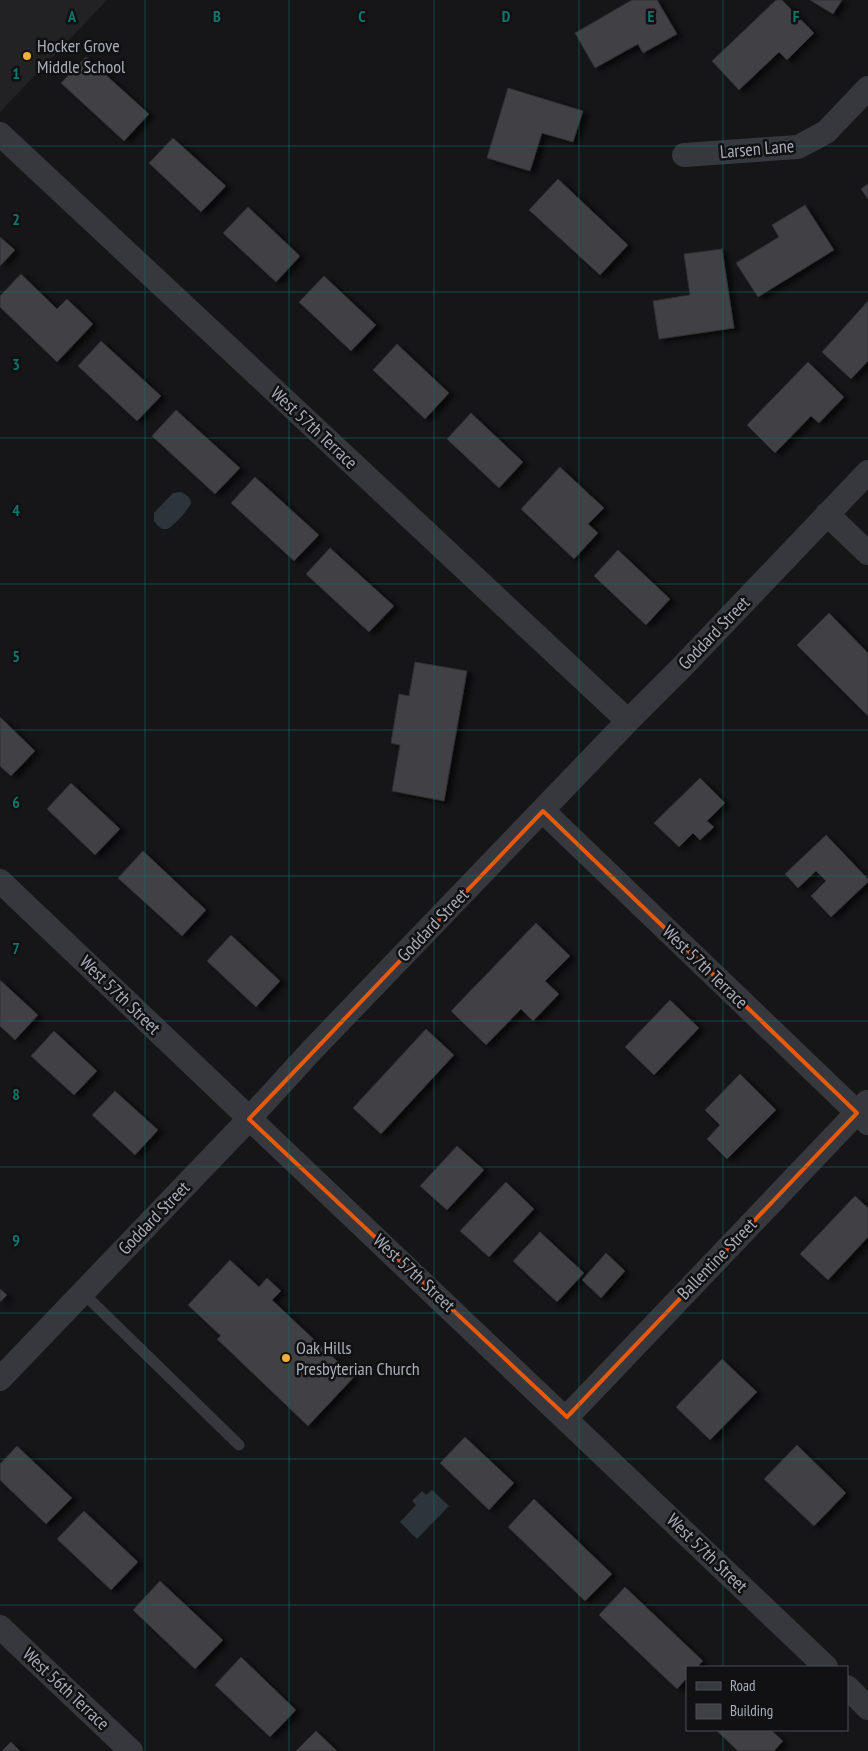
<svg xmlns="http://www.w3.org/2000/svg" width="868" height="1751" font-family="'PT Sans Narrow',sans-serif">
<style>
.built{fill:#222225}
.water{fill:#2c353c}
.building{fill:#404145;stroke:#303034;filter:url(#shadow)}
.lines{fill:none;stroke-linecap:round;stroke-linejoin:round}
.lane{stroke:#37383d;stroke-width:11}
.street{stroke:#37383d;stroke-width:24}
.marked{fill:none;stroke:#e8590c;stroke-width:4;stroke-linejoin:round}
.grid{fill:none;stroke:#0f766e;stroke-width:1;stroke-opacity:0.55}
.poi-dot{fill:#f2b134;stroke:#111113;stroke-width:2}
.labels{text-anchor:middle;stroke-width:5;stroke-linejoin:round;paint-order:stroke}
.poi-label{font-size:18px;fill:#a8adb8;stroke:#111113;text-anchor:start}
.street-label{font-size:18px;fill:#a8adb8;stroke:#111113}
.grid-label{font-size:16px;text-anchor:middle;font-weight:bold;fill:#0f766e;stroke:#111113;stroke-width:5;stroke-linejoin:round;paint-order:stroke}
</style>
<defs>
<filter id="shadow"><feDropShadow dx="5.5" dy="3" stdDeviation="2.5" flood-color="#0009"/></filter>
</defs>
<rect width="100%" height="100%" fill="#161618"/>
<path class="built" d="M0,0H107L0,112Z"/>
<path class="water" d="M181,492C185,494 191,497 191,503C190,508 172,528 167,529C161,530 157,525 154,521V513L173,493Z
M432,1490L449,1506L417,1539L400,1522L416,1505L412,1501L422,1491L426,1495Z"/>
<path class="building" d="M632,0H657L677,34L643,53L638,44L595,68L575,33Z
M776,0H782L814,33L787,60L779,52L739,90L712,61Z
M810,0H842L833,14Z
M86,57L149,114L124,141L61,83Z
M508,88L583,111L573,142L542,133L530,171L487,158Z
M173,138L226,186L201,212L149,163Z
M558,179L628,245L600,275L529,210Z
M868,184V199L861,189Z
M805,205L834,250L758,297L736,263L779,237L772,225Z
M248,207L300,256L276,282L223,233Z
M0,237L15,250L0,266Z
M722,249L734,328L659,339L653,301L690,295L684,254Z
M21,274L57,309L67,299L93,324L57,362L0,307V296Z
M324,276L376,325L351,351L299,302Z
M868,301V361L851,379L822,352Z
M101,341L161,396L137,421L78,366Z
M397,344L449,393L425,419L373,370Z
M808,362L844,397L819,423L811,416L775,453L747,425Z
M176,410L240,468L215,494L152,436Z
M471,413L523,462L499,488L447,439Z
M560,467L604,508L588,524L598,533L574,559L521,509Z
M255,477L319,535L294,561L231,503Z
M330,548L394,606L369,632L306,574Z
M618,550L670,599L646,625L594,576Z
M829,613L868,653V716L797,645Z
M415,662L467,671L444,801L392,791L400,745L391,743L399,694L409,696Z
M0,717L35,751L11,776L0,766Z
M700,778L725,803L707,821L714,827L700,840L693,833L679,847L654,823Z
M71,783L120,829L95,855L47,809Z
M826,835L868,879V882L831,917L811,896L826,881L816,871L798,888L785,874Z
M143,851L206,910L182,936L118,878Z
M536,923L570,956L545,981L559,994L533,1021L521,1009L486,1045L451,1011Z
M231,935L280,981L256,1007L207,961Z
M0,980L38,1015L15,1040L0,1026Z
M670,1000L699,1028L654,1075L625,1047Z
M426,1029L454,1055L381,1134L353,1108Z
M54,1031L97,1071L74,1095L31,1056Z
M740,1074L776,1110L727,1159L707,1139L720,1125L705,1110Z
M115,1091L158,1130L135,1155L92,1115Z
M457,1146L484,1170L447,1210L420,1186Z
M506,1182L534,1209L489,1257L460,1231Z
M855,1196L868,1208V1237L828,1280L800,1254Z
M540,1232L584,1273L557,1302L513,1261Z
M606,1253L625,1271L601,1298L582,1280Z
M230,1260L259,1287L267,1278L281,1291L272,1300L354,1377L308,1426L217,1339L221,1336L188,1305Z
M0,1289L7,1295L0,1302Z
M722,1359L757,1392L710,1440L676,1407Z
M465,1437L514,1483L489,1510L440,1463Z
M797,1445L846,1493L814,1526L764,1479Z
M17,1446L72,1498L46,1524L0,1480V1464Z
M534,1499L612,1574L585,1601L508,1527Z
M84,1511L138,1562L111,1590L57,1539Z
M160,1581L223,1640L195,1669L133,1610Z
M625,1587L703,1661L697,1667H687V1678L677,1689L599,1615Z
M241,1657L296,1710L270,1737L215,1685Z
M716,1730H771L783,1741L774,1751H738Z
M316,1731L337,1751H296Z
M11,1742L20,1751H2Z"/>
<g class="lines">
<path class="lane" d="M83,1293L239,1445"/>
<path class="street" d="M0,134L628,721
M684,155L798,147L826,132L868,88
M827,514L868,553
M543,811L868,1123
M0,881C275,1143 552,1403 826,1667
M0,1379L249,1119L312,1050L628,721L681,668L868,472
M567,1417L867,1102
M0,1627L131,1751
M847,1687L868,1708"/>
</g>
<path class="marked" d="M543,811L857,1113L567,1417L249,1119Z"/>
<path class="grid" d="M145,0V1751M289,0V1751M434,0V1751M579,0V1751M723,0V1667M0,146H868M0,292H868M0,438H868M0,584H868M0,730H868M0,876H868M0,1021H868M0,1167H868M0,1313H868M0,1459H868M0,1605H868M723,1730V1751"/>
<g class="poi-dot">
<circle cx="27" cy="56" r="5"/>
<circle cx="286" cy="1358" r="5"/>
</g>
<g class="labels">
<g class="poi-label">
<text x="37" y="52">Hocker Grove<tspan x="37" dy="21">Middle School</tspan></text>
<text x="296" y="1354">Oak Hills<tspan x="296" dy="21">Presbyterian Church</tspan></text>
</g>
<g class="street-label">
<text transform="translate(757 149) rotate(-5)" y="6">Larsen Lane</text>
<text transform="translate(314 428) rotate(43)" y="6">West 57th Terrace</text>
<text transform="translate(714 633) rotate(-46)" y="6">Goddard Street</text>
<text transform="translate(433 925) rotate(-46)" y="6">Goddard Street</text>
<text transform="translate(705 967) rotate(44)" y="6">West 57th Terrace</text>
<text transform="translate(120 995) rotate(44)" y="6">West 57th Street</text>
<text transform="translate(154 1218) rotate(-46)" y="6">Goddard Street</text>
<text transform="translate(717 1259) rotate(-46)" y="6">Ballentine Street</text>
<text transform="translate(414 1273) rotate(43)" y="6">West 57th Street</text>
<text transform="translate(707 1553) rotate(44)" y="6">West 57th Street</text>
<text transform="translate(66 1689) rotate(43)" y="6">West 56th Terrace</text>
</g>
</g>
<g class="grid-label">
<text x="72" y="22">A</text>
<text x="217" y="22">B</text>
<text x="362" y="22">C</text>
<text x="506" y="22">D</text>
<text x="651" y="22">E</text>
<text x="796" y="22">F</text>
<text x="16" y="79">1</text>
<text x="16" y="225">2</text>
<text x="16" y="370">3</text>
<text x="16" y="516">4</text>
<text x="16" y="662">5</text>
<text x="16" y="808">6</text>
<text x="16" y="954">7</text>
<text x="16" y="1100">8</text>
<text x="16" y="1246">9</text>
</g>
<rect x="686" y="1666" width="162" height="65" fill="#111113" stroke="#4d4f55"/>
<rect x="696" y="1682" width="25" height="8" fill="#37383d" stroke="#4d4f55"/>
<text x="730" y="1691" font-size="15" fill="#a8adb8">Road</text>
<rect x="696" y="1704" width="25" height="15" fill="#404145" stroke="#4d4f55"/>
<text x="730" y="1716" font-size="15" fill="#a8adb8">Building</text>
</svg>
